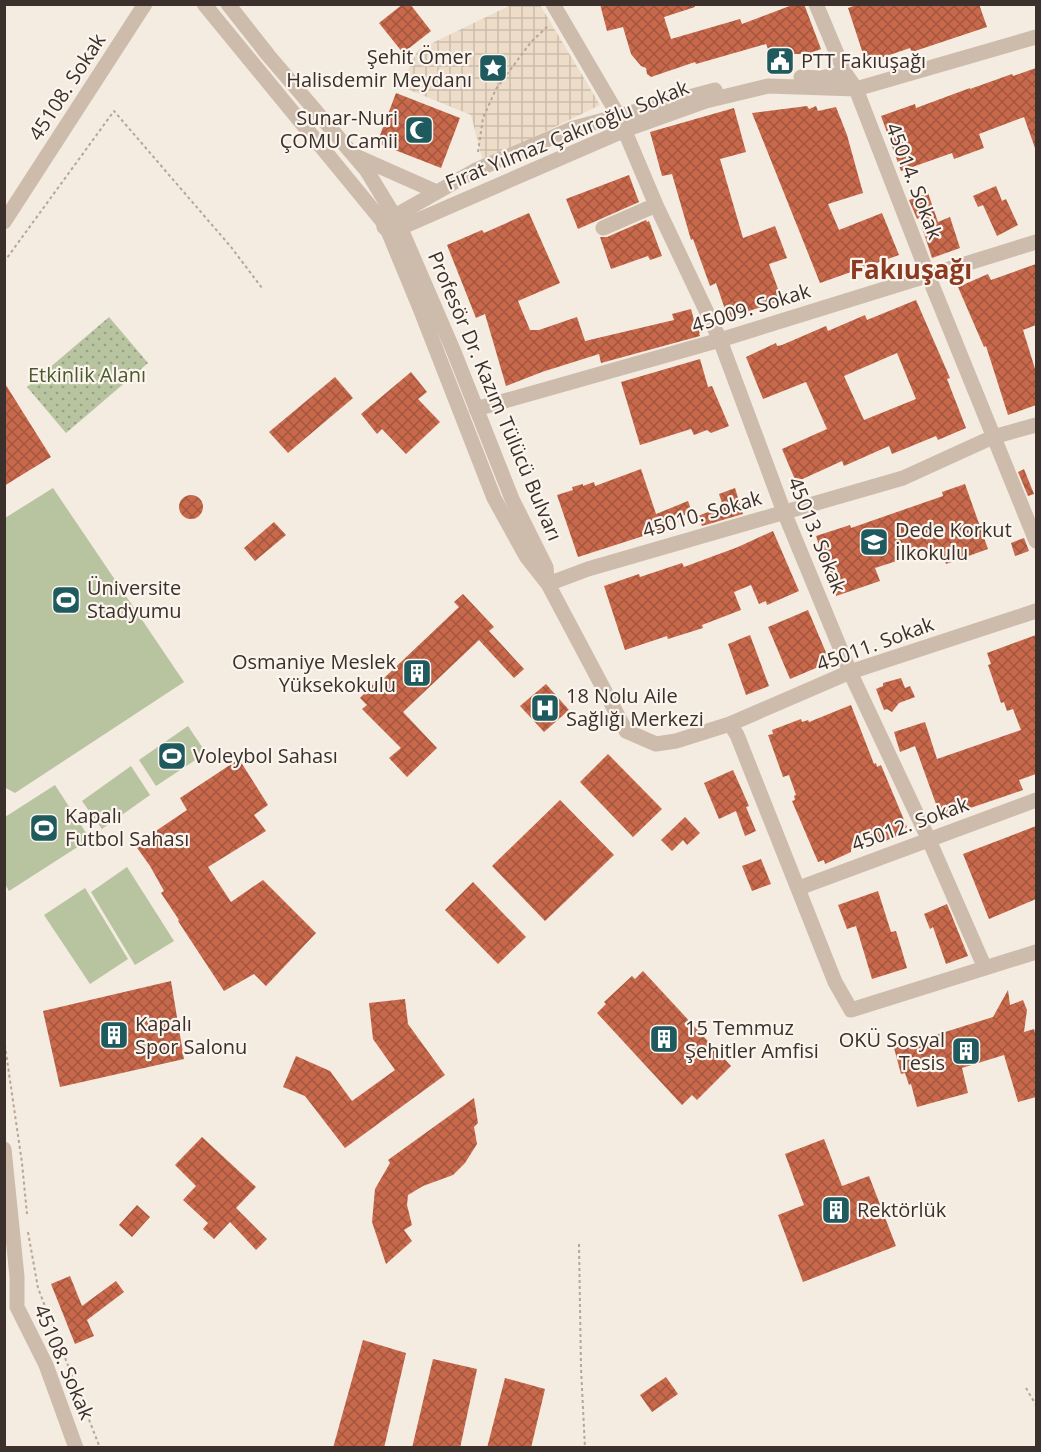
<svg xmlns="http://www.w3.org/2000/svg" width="1041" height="1452" font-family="'Open Sans',sans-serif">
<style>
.grass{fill:url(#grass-dots)}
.pitch{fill:#b8c4a0}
.plaza{fill:url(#plaza-grid)}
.building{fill:url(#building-cross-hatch);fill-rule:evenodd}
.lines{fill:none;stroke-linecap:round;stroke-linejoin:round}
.path{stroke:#b9a596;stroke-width:2;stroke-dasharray:3 3;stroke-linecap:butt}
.minor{stroke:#cdbbac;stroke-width:15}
.labels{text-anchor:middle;stroke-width:4.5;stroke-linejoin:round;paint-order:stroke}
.poi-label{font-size:20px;fill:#3b302b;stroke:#fbf5ee;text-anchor:start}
.street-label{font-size:20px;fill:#3b302b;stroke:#fbf5ee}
.park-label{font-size:20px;fill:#4a5a2e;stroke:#fbf5ee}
.district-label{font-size:26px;font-weight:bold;fill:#8c3b22;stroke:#fbf5ee}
</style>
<defs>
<pattern id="grass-dots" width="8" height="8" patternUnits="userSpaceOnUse" patternTransform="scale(1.5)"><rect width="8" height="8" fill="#b8c4a0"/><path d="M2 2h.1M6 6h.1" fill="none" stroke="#97a083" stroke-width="1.8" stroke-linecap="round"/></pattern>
<pattern id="plaza-grid" width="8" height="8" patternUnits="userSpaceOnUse" patternTransform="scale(1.5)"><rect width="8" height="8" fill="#ecdcc8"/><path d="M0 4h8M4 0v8" fill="none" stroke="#cbbdac"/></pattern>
<pattern id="building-cross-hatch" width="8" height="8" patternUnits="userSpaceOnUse" patternTransform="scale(1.5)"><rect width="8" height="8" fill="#c8694b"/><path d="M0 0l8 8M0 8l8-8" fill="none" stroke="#a4573f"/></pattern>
</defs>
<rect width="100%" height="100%" fill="#f4ebe1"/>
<path class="grass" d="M109,317L148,363L66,433L27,387Z"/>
<path class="pitch" d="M53,488L184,682L15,793L4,787L5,518Z
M188,726L206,753L156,786L139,760Z
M131,766L150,795L102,829L82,801Z
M55,785L90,839L9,891L5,884V817Z
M127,867L174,941L135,965L91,892Z
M85,888L128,959L90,984L44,915Z"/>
<path class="plaza" d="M511,5H540L600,105L483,162L471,115L400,86L418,50Z"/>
<path class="building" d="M403,4H410L431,31L403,53L379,23Z
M600,4H694L695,7L664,17L671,39L740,19L742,24L795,4H804L821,49L808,54H770L766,44L696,64L695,62L651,77L647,74L646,68L641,66L631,54L623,27L607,31Z
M859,4H979L987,27L912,52L910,48L866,63L848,8Z
M1036,68V147L1035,148L1024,117L979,134L984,148L954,159L952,153L901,171L881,116L915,104L916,108L970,88V89L1012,74L1013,76Z
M396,93L460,118L441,168L377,143Z
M807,106L809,109L816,106L818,111L836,107L847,135L863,193L828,204L839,230L882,213L899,255L820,283L752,113Z
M734,108L746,152L720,159L743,238L775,226L787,258L769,264L782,300L728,318L716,283L710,286L693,239L691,240L672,174L662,176L650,132Z
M629,175L639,202L578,229L566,199Z
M996,186L1002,201L1006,199L1018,225L997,236L983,205L978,207L973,196Z
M928,193L938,222L950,217L960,248L932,258L919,218L917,219L909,200Z
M529,213L560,283L518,301L530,330H539L577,317L585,341L674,320L672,314L691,309L694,320L699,319L704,332L699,333L700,336L601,363L599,354L542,372L506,386L485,314L476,318L447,245L482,230L484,233Z
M646,220L647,222L649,221L662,256L650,260L648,256L611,269L600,237H607Z
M1036,264V325L1023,330L1036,372V405L1008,415L986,346L984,347L958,287L988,274L991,280Z
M916,300L950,378L947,379L966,428L938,440L936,436L892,454L889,446L844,466L842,461L796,482L782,449L827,429L806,382L763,399L746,357L776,343L777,346L782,345L826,326L828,331L865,315L867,320ZM897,353L916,399L864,420L844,376Z
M700,359L708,387L712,386L729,426L711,433L707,430L694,435L691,429L640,445L621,382Z
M411,372L427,392L418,399L440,422L406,454L382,429L377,434L361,414Z
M335,377L353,398L288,453L269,432Z
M4,382L51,457L4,486Z
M641,469L656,514L688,501L692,512L660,525L662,530L578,557L557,495L573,490L572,487L583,484V486L594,482L595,486Z
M1024,469L1034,494L1028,496L1018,472Z
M965,484L988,549L946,564L940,547L875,568L880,581L836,596L816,536L850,525L851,528L943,496L942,492Z
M735,488L743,514L702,526L698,516L723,506L719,494Z
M179 507a12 12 0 1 1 24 0a12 12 0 1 1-24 0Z
M274,522L286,535L255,561L244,548Z
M773,531L799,591L767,605L766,601L759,604L751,585L734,592L741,610L702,625L703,628L668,639L667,636L625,650L604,586L639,574L640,577L682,563L684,567L738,547Z
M1024,538L1029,551L1015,556L1011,543Z
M463,594L494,627L489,631L524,669L514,678L479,640L403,712L437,748L407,777L389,758L401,748L362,709L367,705L360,698L379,678L382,680L459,607L454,602Z
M808,610L830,662L790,679L768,627Z
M750,635L769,686L746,695L728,644Z
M1036,635V774L1019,780L1023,790L941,818L915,746L900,752L894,732L925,722L937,759L1021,730L1013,709L1007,711L1004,702L1001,703L988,665L991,664L987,653Z
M901,678L905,688L910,686L915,697L899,703L892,712L887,709L884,710L876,689L883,686V683Z
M546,684L569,710L544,732L520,706Z
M851,705L874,764L876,763L877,767L881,765L907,827L904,829V833L878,844L876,840L871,843L870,840L851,849V852L825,864L824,860L818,862L792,801L795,800L794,796L796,795L789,775L783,777L768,735L773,734L772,730L801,719L802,722L808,720L809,722Z
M608,754L662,809L633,837L580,782Z
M239,759L268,805L254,815L266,831L208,867L231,902L263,880L316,933L266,986L254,974L224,991L178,921L179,920L161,893L164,891L150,866L135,845L187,810L180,798Z
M733,770L749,806L746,807L756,831L745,836L736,811L719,819L704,783Z
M560,800L614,855L545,921L492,866Z
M685,817L700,833L687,845L683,840L672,851L661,840Z
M1036,826V899L989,919L963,854Z
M761,859L771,884L752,891L742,866Z
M473,882L526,937L498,964L445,910Z
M878,891L891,932L896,931L907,968L872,979L856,926L847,929L838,905Z
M947,904L968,956L946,964L933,927L930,929L924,914Z
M643,971L731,1066L697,1100L692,1095L682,1105L597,1013L606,1004L604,1002L632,976L635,979Z
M171,981L184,1059L60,1087L43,1011Z
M1008,990L1010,1005L1023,1000L1027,1010L1024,1032L1034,1029L1036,1036V1097L1018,1102L1004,1055L962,1068L968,1093L917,1107L911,1084L909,1085L905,1073L901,1074L894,1048L993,1017Z
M405,999L408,1024L445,1075L345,1148L305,1096L283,1087L296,1056L330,1071L352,1101L395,1070L373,1039L369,1003Z
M474,1098L478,1123L474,1127L477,1144L465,1163L453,1175L423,1186L408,1195L407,1205L412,1225L404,1230L412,1241L386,1264L372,1222L375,1189L390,1163L388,1160Z
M202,1137L256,1187L236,1208L267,1239L256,1250L230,1222L214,1239L203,1229L208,1223L183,1200L196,1186L175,1165Z
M824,1139L842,1186L869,1176L896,1246L803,1282L778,1215L804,1205L785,1154Z
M137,1205L150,1217L132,1237L119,1225Z
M70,1276L82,1306L116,1281L124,1292L87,1320L94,1336L75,1344L51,1284Z
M363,1340L406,1353L384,1448H333Z
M433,1359L477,1369L460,1448H412Z
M666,1377L678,1394L652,1412L640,1395Z
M505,1378L545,1389L531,1448H487Z"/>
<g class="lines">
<path class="path" d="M478,152L483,118L496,89L531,42L549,25
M4,262L114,111L231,247L262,288
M4,1039L22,1163L27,1214
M28,1232L38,1288L100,1448
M579,1244L581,1368L585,1448
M1026,1388L1036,1405"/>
<path class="minor" d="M204,4L383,222L384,227L388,231L419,306L494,498L526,556L548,584L626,731L656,744L676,741L730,724L737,735L835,982L851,1010L1036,952
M228,4L268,55L367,171L398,222
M553,4L618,115L656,205L720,340L784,512L850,672L929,840L985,968
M816,4L845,73L856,89L928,275L1036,541
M801,77L820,78L845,73
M358,157L437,192
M4,222L145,4
M383,222L388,217H393L476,170L574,128L715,90
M397,228L404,236L454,352L512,499L546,567L547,578
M603,228L656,205
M388,231H393L625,130L706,101L768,86L856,89L1036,37
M476,409L720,340L1036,242
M548,584L588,569L903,478L993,437L1036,425
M730,724L850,672L1036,611
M799,888L1036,800
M4,1149L17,1277V1307L46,1365L76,1448"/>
</g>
<defs>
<g id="civic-square" transform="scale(1.5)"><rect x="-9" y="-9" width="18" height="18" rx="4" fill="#1f5a5e" stroke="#fbf5ee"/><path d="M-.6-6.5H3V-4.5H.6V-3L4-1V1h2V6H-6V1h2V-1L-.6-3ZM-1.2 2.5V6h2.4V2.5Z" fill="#fff"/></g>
<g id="sight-square" transform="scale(1.5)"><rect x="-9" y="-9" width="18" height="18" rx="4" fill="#1f5a5e" stroke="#fbf5ee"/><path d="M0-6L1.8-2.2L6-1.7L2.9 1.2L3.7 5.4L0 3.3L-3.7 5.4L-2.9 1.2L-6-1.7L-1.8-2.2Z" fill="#fff"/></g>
<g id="mosque-square" transform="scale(1.5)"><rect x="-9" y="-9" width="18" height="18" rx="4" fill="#1f5a5e" stroke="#fbf5ee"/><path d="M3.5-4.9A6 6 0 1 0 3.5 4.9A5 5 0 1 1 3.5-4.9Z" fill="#fff"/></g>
<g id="school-square" transform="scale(1.5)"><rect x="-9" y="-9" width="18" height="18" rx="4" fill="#1f5a5e" stroke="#fbf5ee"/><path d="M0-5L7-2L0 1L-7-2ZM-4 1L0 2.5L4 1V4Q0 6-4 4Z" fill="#fff"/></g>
<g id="stadium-square" transform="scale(1.5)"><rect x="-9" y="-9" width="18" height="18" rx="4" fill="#1f5a5e" stroke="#fbf5ee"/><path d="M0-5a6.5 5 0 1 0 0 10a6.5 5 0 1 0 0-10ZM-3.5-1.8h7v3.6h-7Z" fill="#fff"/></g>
<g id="building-square" transform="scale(1.5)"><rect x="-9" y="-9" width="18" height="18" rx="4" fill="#1f5a5e" stroke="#fbf5ee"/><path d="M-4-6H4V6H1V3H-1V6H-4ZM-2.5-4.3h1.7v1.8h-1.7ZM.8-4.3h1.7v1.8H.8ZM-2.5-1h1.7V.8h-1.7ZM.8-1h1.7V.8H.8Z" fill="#fff"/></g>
<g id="hospital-square" transform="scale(1.5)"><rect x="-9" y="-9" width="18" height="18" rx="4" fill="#1f5a5e" stroke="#fbf5ee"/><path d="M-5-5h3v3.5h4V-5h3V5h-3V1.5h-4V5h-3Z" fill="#fff"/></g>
</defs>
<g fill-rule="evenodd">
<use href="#civic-square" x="780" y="61"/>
<use href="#sight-square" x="493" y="68"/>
<use href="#mosque-square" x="419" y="130"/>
<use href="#school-square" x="874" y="542"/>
<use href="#stadium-square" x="66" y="600"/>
<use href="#building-square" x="417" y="673"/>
<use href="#hospital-square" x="545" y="708"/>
<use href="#stadium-square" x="172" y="756"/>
<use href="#stadium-square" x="44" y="828"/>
<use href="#building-square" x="114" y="1035"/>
<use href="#building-square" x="664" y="1039"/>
<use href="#building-square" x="966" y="1051"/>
<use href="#building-square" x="836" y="1210"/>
</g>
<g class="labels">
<g class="poi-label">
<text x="472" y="64" text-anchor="end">Şehit Ömer<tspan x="472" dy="23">Halisdemir Meydanı</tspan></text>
<text x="801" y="68">PTT Fakıuşağı</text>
<text x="398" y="125" text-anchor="end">Sunar-Nuri<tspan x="398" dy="23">ÇOMU Camii</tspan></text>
<text x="895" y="537">Dede Korkut<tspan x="895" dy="23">İlkokulu</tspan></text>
<text x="87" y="595">Üniversite<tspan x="87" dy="23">Stadyumu</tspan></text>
<text x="396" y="669" text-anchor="end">Osmaniye Meslek<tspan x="396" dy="23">Yüksekokulu</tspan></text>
<text x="566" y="703">18 Nolu Aile<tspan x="566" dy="23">Sağlığı Merkezi</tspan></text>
<text x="193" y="763">Voleybol Sahası</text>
<text x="65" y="823">Kapalı<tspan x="65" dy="23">Futbol Sahası</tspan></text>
<text x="135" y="1031">Kapalı<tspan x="135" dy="23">Spor Salonu</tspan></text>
<text x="685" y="1035">15 Temmuz<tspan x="685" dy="23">Şehitler Amfisi</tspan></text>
<text x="945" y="1047" text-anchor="end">OKÜ Sosyal<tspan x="945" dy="23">Tesis</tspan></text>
<text x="857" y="1217">Rektörlük</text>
</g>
<g class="street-label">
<text transform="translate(67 87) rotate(-57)" y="7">45108. Sokak</text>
<text transform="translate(567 135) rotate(-22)" y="7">Fırat Yılmaz Çakıroğlu Sokak</text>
<text transform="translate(914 181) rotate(69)" y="7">45014. Sokak</text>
<text transform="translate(751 308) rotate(-17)" y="7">45009. Sokak</text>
<text transform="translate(495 396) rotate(67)" y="7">Profesör Dr. Kazım Tülücü Bulvarı</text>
<text transform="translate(702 514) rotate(-16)" y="7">45010. Sokak</text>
<text transform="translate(817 535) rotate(68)" y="7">45013. Sokak</text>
<text transform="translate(875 644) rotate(-20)" y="7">45011. Sokak</text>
<text transform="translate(910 824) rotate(-20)" y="7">45012. Sokak</text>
<text transform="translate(64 1362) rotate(67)" y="7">45108. Sokak</text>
</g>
<g class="park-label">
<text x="87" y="382">Etkinlik Alanı</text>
</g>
<g class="district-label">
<text x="911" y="279">Fakıuşağı</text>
</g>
</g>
<rect width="1041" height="1452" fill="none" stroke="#3b302b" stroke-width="12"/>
</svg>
